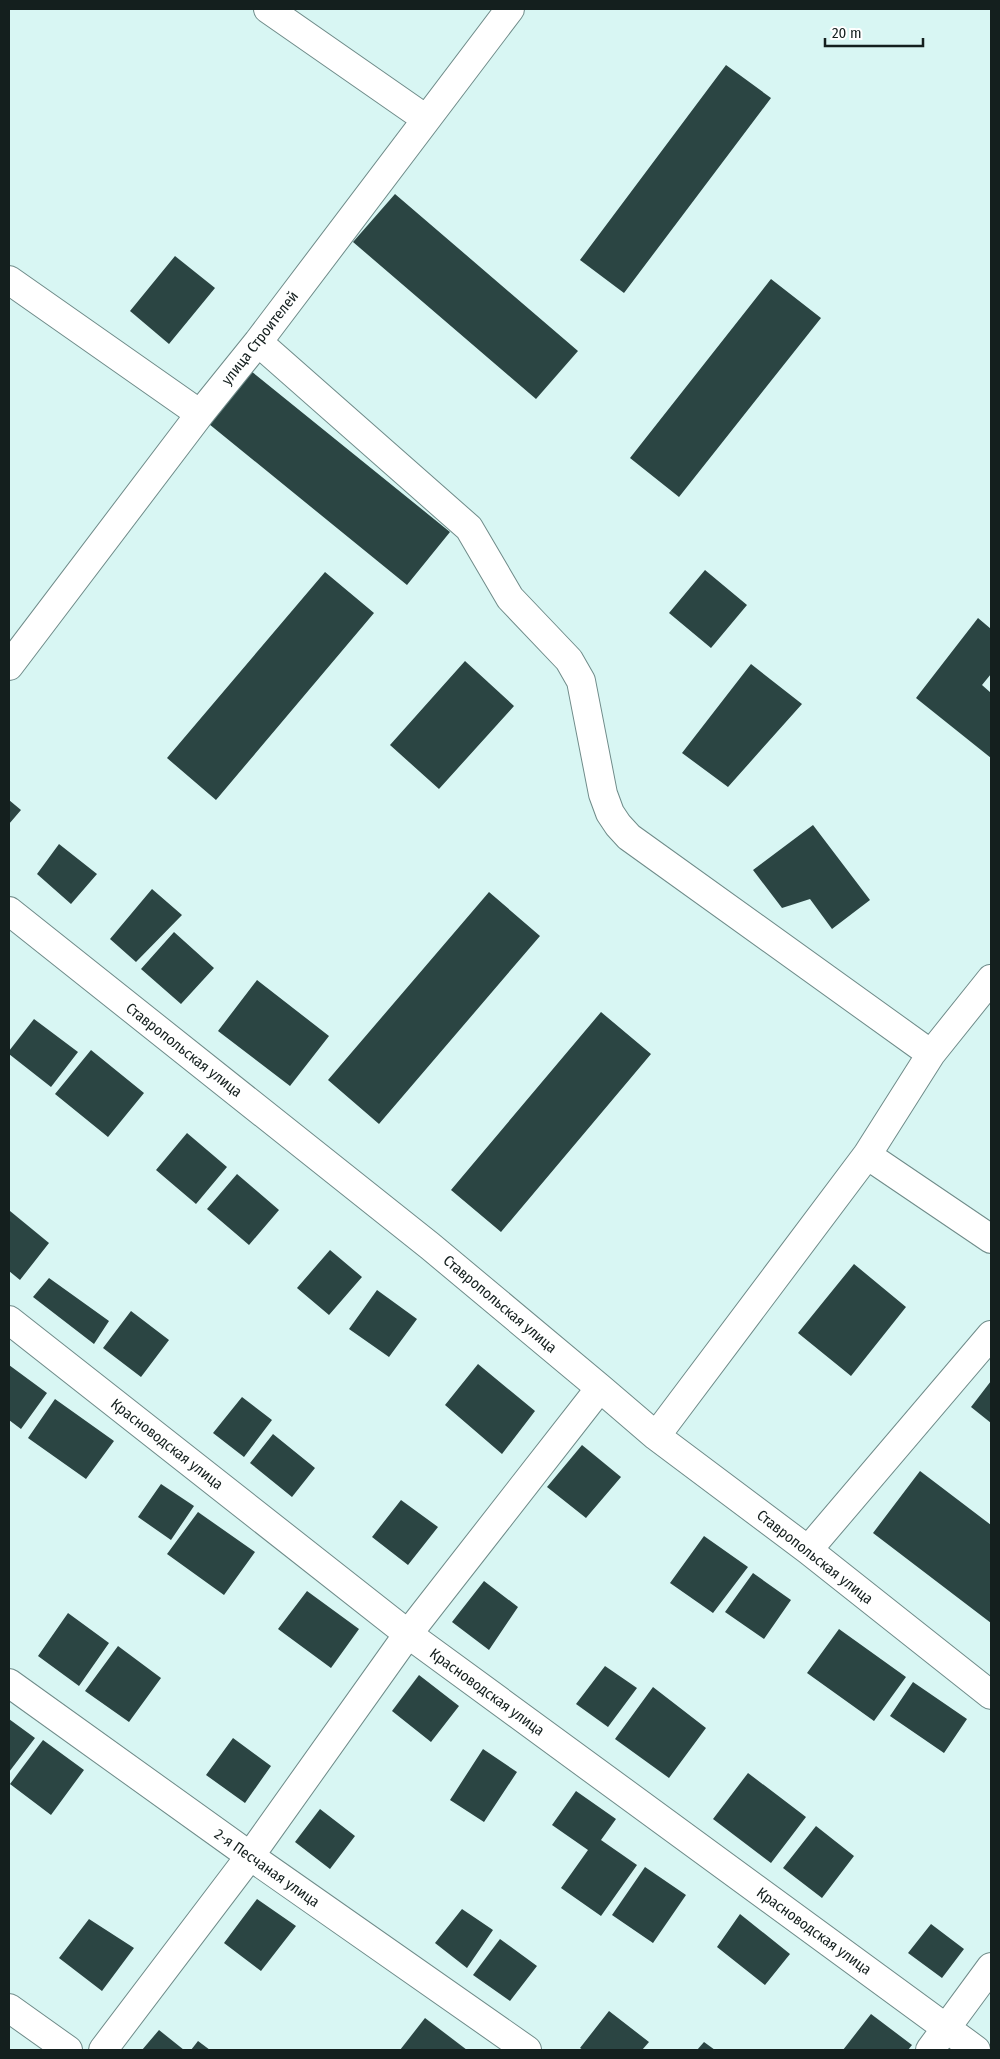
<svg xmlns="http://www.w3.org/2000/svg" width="1000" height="2059" font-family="'Fira Sans Condensed',sans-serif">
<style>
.building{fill:#2b4543}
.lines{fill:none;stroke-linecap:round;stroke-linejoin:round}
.minor-casing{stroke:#6f8b89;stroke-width:30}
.minor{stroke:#fff;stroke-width:28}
.labels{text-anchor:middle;stroke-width:5;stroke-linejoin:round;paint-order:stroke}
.street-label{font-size:15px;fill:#141f1e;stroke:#fff}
</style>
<rect width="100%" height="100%" fill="#d8f6f3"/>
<path class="building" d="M726,65L771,98L624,293L580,260Z
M395,194L578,351L536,399L353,242Z
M175,256L215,288L169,344L130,311Z
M771,279L821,318L679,497L630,458Z
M251,371L450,532L407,585L209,424Z
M705,570L747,605L711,648L669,613Z
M325,572L374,613L216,800L167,758Z
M978,618L991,629V674L982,685L991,693V758L916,698Z
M465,661L514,706L439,789L390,745Z
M751,664L802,704L728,787L682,753Z
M9,800L21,810L9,824Z
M813,825L870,900L832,929L810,899L782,908L753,870Z
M59,844L97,874L71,904L37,874Z
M152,889L182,915L136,962L110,939Z
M489,892L540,936L379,1124L328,1080Z
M174,932L214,968L181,1004L141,969Z
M257,980L329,1036L290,1086L218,1031Z
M601,1012L651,1054L501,1232L451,1190Z
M34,1019L78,1052L51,1087L9,1054V1051Z
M91,1050L144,1093L108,1137L55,1094Z
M187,1133L227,1167L196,1204L156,1170Z
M237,1174L279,1210L249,1245L207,1209Z
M10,1211L49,1243L20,1280L9,1271Z
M330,1250L362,1277L329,1315L297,1288Z
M854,1264L906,1307L851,1376L798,1333Z
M49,1278L109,1321L94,1344L33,1297Z
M377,1290L417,1319L389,1357L349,1329Z
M131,1311L169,1340L141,1377L103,1348Z
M478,1364L535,1411L502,1454L445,1405Z
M9,1365L47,1393L21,1429L9,1420Z
M991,1381V1423L971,1407Z
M242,1397L272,1420L244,1457L213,1433Z
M55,1399L114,1441L86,1479L28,1438Z
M273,1434L315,1468L292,1497L250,1463Z
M582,1445L621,1477L586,1518L547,1487Z
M920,1471L991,1525V1623L873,1533Z
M161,1484L194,1506L171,1540L138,1517Z
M401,1500L438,1527L408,1565L372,1537Z
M198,1512L255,1552L224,1595L167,1554Z
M704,1536L748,1567L713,1613L670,1583Z
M753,1573L791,1600L764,1639L725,1612Z
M484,1581L518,1607L489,1650L452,1622Z
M307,1591L359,1629L331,1668L278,1629Z
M68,1613L109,1643L79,1686L38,1656Z
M839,1629L906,1677L874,1721L807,1673Z
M118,1646L161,1678L129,1722L85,1691Z
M605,1666L637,1688L608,1727L576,1704Z
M419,1675L459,1706L431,1742L392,1711Z
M913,1682L967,1719L944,1753L890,1716Z
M653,1687L706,1728L669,1778L615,1739Z
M9,1719L35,1738L9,1772Z
M233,1738L271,1766L245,1803L206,1775Z
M43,1740L84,1770L51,1815L10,1784Z
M483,1749L517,1772L484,1822L450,1800Z
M748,1773L806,1817L771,1863L713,1819Z
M576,1791L616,1819L601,1840L637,1865L601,1916L561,1888L588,1850L552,1825Z
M320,1809L355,1836L330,1869L295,1842Z
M816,1826L854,1856L822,1898L783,1868Z
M645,1867L686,1895L653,1943L612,1915Z
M257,1899L296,1926L261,1971L224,1943Z
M462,1909L493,1930L467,1968L435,1943Z
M740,1914L790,1954L765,1985L717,1947Z
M89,1919L134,1948L102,1991L59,1958Z
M931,1924L964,1949L942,1978L908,1953Z
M500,1939L537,1966L510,2001L473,1975Z
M609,2011L649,2042L642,2050H583L580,2048Z
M871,2014L912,2045L908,2050H843Z
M425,2018L467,2050H400Z
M159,2030L184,2050H142Z
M198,2041L210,2050H191Z
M704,2042L715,2050H697Z"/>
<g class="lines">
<g class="minor-casing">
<path id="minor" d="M268,9L426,119
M9,280L200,414
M258,342L469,528L510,598L569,660L581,681L603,794L610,813L618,825L629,837L931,1054
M9,666L200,414L258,342L510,9
M9,911L430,1246L600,1388L656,1436L808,1550L991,1695
M867,1155L991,1239
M9,1320L408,1634L976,2050
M656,1436L867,1155L931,1054L991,979
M808,1550L991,1335
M9,1683L250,1856L527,2050
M9,2008L68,2050
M103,2050L250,1856L408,1634L600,1388
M930,2050L991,1967"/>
</g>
<use href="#minor" class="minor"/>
</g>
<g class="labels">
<g class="street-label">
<text transform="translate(260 338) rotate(-52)" y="5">улица Строителей</text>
<text transform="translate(184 1050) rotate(38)" y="5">Ставропольская улица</text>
<text transform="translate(500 1304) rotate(40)" y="5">Ставропольская улица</text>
<text transform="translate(167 1444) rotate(38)" y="5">Красноводская улица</text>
<text transform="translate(815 1557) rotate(38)" y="5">Ставропольская улица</text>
<text transform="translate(487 1692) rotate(36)" y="5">Красноводская улица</text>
<text transform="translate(267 1868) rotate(35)" y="5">2-я Песчаная улица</text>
<text transform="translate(814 1931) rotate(36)" y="5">Красноводская улица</text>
</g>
</g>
<rect width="1000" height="2059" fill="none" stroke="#141f1e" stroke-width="20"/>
<path d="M825 38v8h98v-8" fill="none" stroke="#141f1e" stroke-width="2.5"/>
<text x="832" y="38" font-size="15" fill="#141f1e" stroke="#ffffff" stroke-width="4" paint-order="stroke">20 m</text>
</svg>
